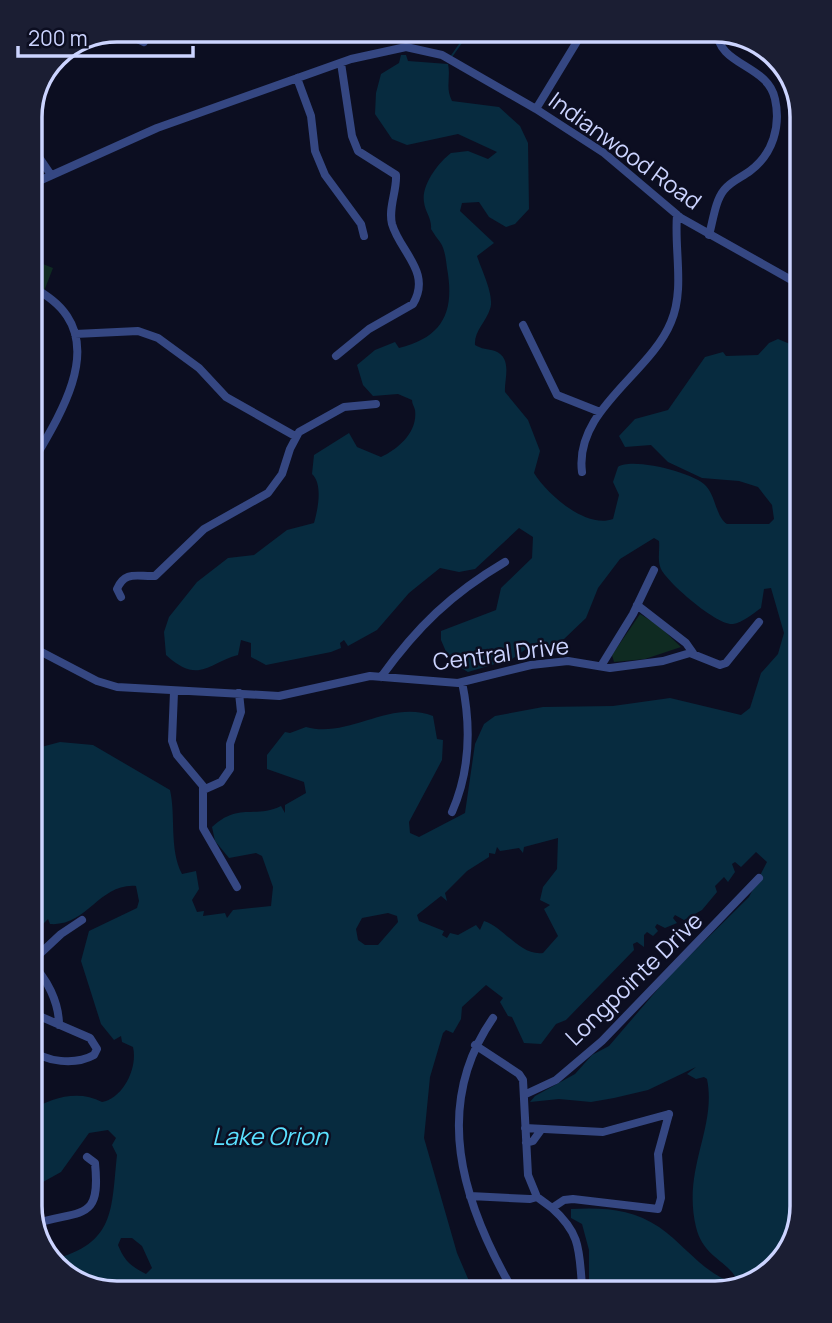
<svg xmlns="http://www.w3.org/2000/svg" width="832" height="1323" font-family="Manrope,sans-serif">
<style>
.green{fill:#0f2b22}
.water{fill:#072b3f;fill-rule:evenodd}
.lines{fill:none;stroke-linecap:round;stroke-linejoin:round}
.stream{stroke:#072b3f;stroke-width:2}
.minor{stroke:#354782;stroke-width:8}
.labels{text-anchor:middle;stroke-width:5;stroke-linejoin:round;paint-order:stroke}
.street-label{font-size:23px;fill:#ccd4ff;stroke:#0c0e21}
.water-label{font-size:24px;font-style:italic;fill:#5ae0ff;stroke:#0c0e21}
.rim{fill:none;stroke:#ccd4ff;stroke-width:3.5}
</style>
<rect width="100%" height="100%" fill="#0c0e21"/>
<path class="green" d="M30,259L53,268L34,317L40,325L30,335Z
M640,614L658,625L681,647L645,659L614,662L612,655Z"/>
<path class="water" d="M401,55H406L408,61L448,64C451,78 445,87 452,101L499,107L520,126L528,143L529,209L515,224L506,227L489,217L479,202L462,203L460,211L494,243L477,256C481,269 495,296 490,309C486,322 474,331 475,345C481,349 488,349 495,351C513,358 504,380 505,392L528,420L540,451L534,473C547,494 586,529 613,519L619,495L613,482L618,467C632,457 695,473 706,486C716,497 716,517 727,524H769L774,519L772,505L758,487L739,481L702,478L668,462L651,445L625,447L619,436L635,419L668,410L705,357L723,352L726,356L758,355L769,343L778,339L802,349V435L795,449L802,462V1207L788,1254L754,1284L589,1286V1250L582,1224L571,1218V1209C602,1207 633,1209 659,1227C685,1245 703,1273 734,1283L737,1281C731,1262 703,1258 696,1227C682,1169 717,1128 707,1079L704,1077L696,1079L687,1074L696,1067L648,1090L614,1098L591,1102L559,1099L530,1102L535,1096L575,1074L592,1055L609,1046L669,976L749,897L767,862L756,852L741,867L735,862L732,864L735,872L728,882L724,877L715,886L717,892L702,910L684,920L675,915L673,918L677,923L665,928L657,924L655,927L658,931L653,936L647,932L644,935V947L637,942L633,944L634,950L566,1020L556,1024L541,1044L524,1043L512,1017L508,1016L500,1002L503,998L486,985L462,1007L461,1019L453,1033L446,1030L443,1033L430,1077L424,1138L457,1253L472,1288L112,1293L69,1279L52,1260C116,1243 111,1210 117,1155L112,1145L116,1138L108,1130L89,1133L61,1172L43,1182L30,1181V1111C52,1097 79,1090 102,1102C123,1098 138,1068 133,1047L122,1042L121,1036L114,1040L101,1024L81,961L89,931L137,908L139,901L136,886C99,883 87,927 50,924L48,919L42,925L30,927V750L60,742L93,745L170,790C176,816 169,849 182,874L196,871L199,889L192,900L197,912L204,911L203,916L225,913L227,918L233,910L271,906L273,887L262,856L256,853L229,858L215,841L212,827C239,802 254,819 281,806L285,813V805L306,793L304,782L267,769V755L285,732L290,733L306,727C348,739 390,699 433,716L437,739L443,740L442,760L409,822L410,833L419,837L465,813L475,744L484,724L495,716L543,707L613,706L670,698L741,715L750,708L761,673L778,654L784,633L771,588L764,589L761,608C754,613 742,623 733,624C717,626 667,582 661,569C657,560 660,550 659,541L654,538L620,559L598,588L586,618L564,639L550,645L526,649L512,659L468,672L450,661L441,640V631L496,610L501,588L532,558L533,537L519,528L475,569L459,572L440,568L409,593L377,630L348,646L344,640L340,643L341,648L331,652L266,665L251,657V643L241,640L238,655C208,663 199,685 166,655L164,632L169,617L197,582L228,558L254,555L287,530L314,523C318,509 323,484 312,474L314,455L349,433L357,447L381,457C398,449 418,432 415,410C414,406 412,404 412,400L398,394L373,396L363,385L357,365L375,350L395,342L399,348C443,337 455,312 447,268C446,260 445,249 440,242C437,238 434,234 431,229C432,218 425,212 424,202C421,185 439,162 451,153L468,151L488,159L497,152L458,134L407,145L392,139L375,114L376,93L381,74L399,63ZM558,838L557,869L543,887L540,900L550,905L544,909L558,936L543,953C520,956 505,928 484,921L480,930L476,925L458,935L450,933L447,938L442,935L444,931L419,921L417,915L441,896L447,901L445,893L467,871L489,857V853L495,854L497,847L500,851L519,848L523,853L524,847ZM388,913L397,916L398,922L378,945H365L358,940L356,929L362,918ZM121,1238H132L142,1246L152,1268L146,1274C131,1266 125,1262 118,1245Z"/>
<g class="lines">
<path class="stream" d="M451,57L470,30"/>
<path class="minor" d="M118,30L144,42
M297,78L311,116L315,151L325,175L361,224L364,236
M536,109L584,30
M30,118L44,85L65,51
M30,144L51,175
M30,185L157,128L351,59L406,47L442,55L536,109L604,153L681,218L802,286
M709,235C713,221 715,201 724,190C731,181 742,177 750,171C773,154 781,126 775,99C768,64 717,66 717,30
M523,325L557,395L600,412
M75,334L138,331L158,338L199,368L226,397L295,436
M336,356L369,329L413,304C432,272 400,252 392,224C388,208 397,191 396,175L358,151L352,136L341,63
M30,467C52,427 98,362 67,316C58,302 44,294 30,285
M582,472C574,410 650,374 671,322C685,289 674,250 677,215
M121,597L117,589C125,570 138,577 155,576L204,529L268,493L282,474L290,449L299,432L344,407L376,404
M637,605L686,643L693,653
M30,646L97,681L117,687L279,696L370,676L458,683L531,665L568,661L610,668L663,661L690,653L720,665L726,663L759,622
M601,666L633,614L654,570
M381,677C417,627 451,594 505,562
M174,692L172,741L177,755L203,786V828L237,887
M203,790L221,782L230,769V744L241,712L239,693
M452,812C470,771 471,725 462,682
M30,963C47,977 59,1003 59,1025
M30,963L61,934L82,920
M493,1018C432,1106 462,1201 511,1287
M475,1045L519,1074L523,1080L528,1175L537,1197
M30,1048C45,1063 76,1065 94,1055L97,1049L90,1038L30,1012
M526,1094L556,1080L602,1041L759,878
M525,1128L603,1132L669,1114
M526,1143L533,1141L541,1130
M470,1196L530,1199L537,1197L552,1208L564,1200L573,1199L658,1209L661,1198L658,1154L669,1114
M552,1208C581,1234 579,1250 582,1286
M34,1224C82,1209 101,1222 95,1163L87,1157"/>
</g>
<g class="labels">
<g class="street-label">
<text transform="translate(625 151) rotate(36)" y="8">Indianwood Road</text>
<text transform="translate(501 654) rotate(-7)" y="8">Central Drive</text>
<text transform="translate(634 979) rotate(-44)" y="8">Longpointe Drive</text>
</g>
<g class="water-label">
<text x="270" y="1145">Lake Orion</text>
</g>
</g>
<path d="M0 0H832V1323H0ZM117 42H715A75 75 0 0 1 790 117V1206A75 75 0 0 1 715 1281H117A75 75 0 0 1 42 1206V117A75 75 0 0 1 117 42Z" fill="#1b1e33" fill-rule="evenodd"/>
<path class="rim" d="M117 42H715A75 75 0 0 1 790 117V1206A75 75 0 0 1 715 1281H117A75 75 0 0 1 42 1206V117A75 75 0 0 1 117 42Z"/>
<path d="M18 46v10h175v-10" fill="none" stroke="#ccd4ff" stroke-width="3.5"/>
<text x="28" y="46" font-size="21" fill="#ccd4ff" stroke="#0c0e21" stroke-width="5" paint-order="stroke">200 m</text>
</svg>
